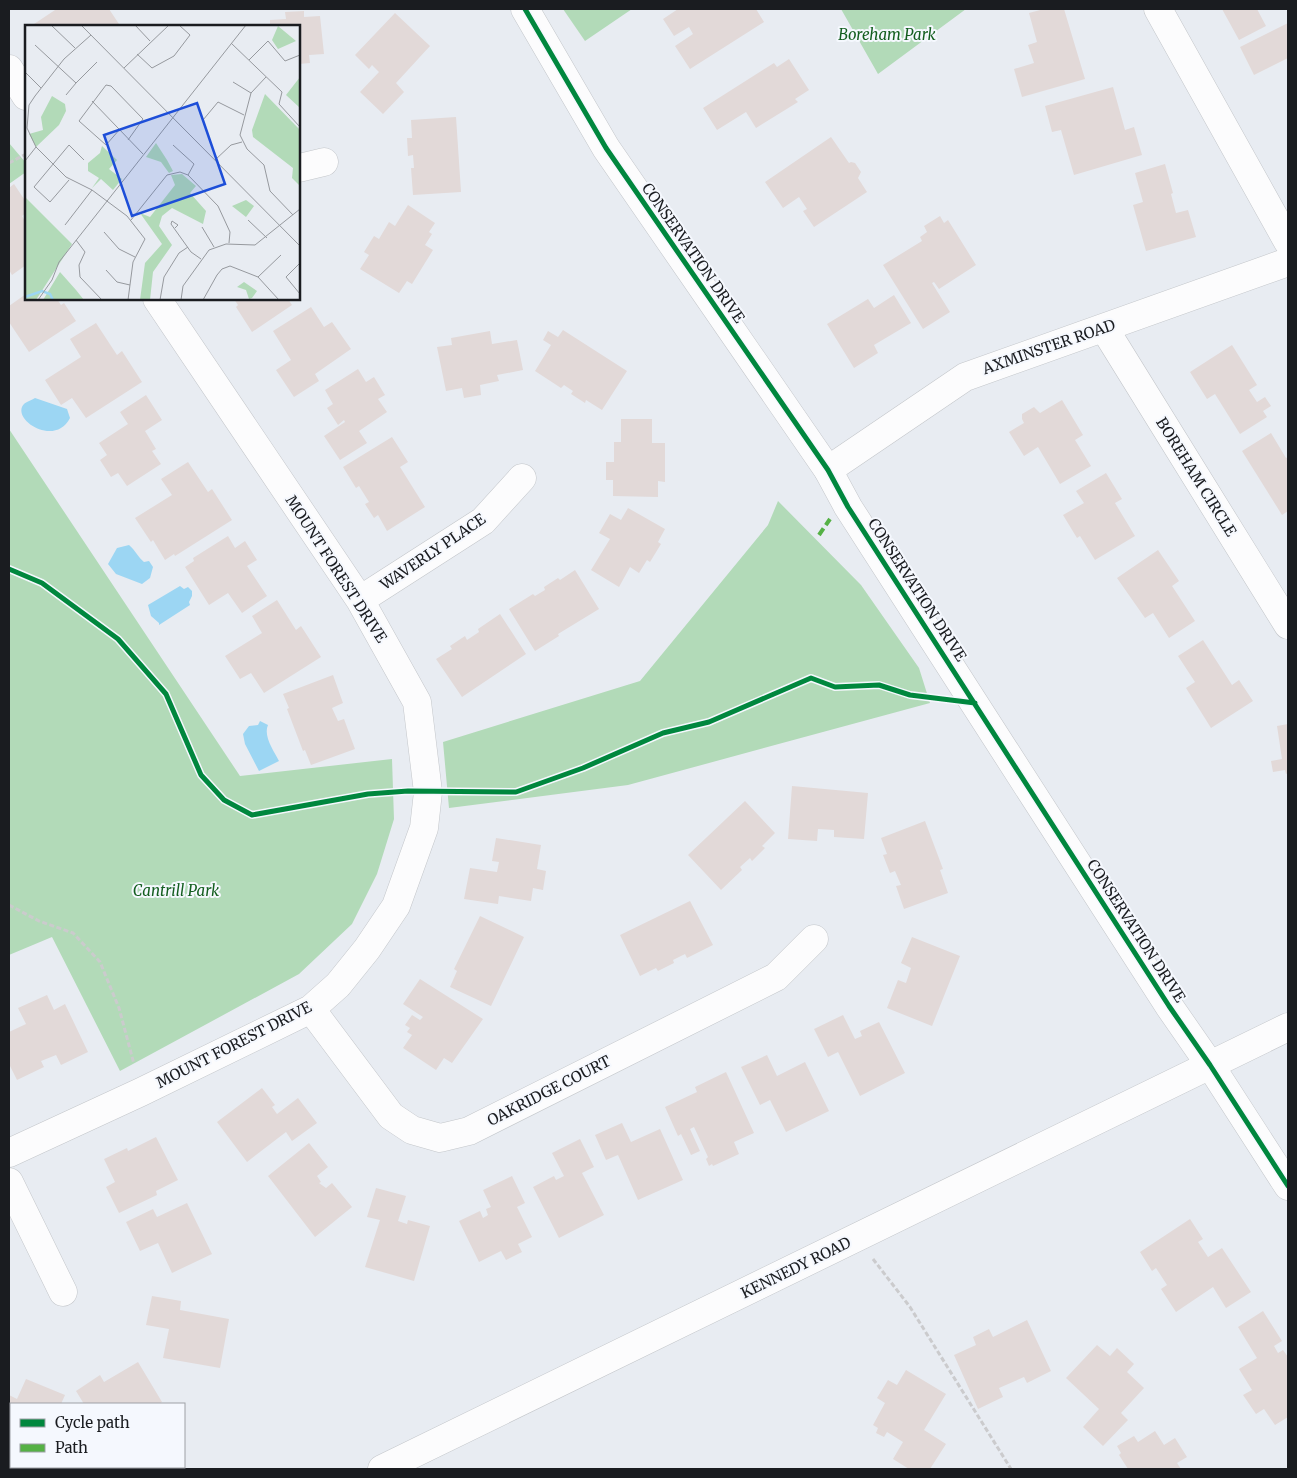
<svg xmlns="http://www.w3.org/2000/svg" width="1297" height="1478" font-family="Merriweather,serif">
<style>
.green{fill:#b2dab8}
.water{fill:#9cd6f3}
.building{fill:#e2d9d8}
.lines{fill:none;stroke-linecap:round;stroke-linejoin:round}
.street-casing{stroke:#c3c6ca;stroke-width:29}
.secondary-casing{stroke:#c3c6ca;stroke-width:29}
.path{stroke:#cbcbcd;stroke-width:3;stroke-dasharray:5 2.5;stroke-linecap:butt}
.street{stroke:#fcfcfd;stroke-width:28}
.secondary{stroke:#fcfcfd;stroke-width:28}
.quiet{stroke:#55b145;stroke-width:4;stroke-dasharray:8 4;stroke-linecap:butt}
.cycleway-casing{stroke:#f5f8fe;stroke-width:8}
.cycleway{stroke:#00873e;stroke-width:5}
.labels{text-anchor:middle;stroke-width:4;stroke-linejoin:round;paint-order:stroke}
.park-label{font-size:15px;font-style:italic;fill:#135e1f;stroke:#f5f8fe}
.street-label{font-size:15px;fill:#1a1c20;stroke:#f5f8fe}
.inset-river{fill:none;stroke:#9cd6f3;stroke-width:2.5}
.inset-road{fill:none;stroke:#96999e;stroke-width:1}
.view{fill:#1d4ed8;fill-opacity:0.15;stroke:#1d4ed8;stroke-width:2.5}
.inset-edge{fill:none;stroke:#1a1c20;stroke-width:2.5}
</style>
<rect width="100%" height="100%" fill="#e8ecf2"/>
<path class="green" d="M563,9H632L585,41Z
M841,9H966L878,74Z
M9,143L26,163V172L9,184Z
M9,429L240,776L392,759L394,819L377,874L352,924L299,974L120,1071L52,937L9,955Z
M778,501L861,585L919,668L930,703L628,785L449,808L443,742L640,681L768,525Z"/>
<path class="water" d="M35,398L67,409L70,418C55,448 10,419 24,404C26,402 32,400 35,398Z
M129,545C135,550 138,557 144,562L149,561L153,567L150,578L142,584L116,574L108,564L117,548Z
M180,586L184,589L188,587L192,591V596L189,602L190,605L159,625V623L151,616L148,605Z
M260,721L268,725C263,736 274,751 279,761L259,771L245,744L243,734L249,726L258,725Z"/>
<path class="building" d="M54,9H109L119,24L115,26H35L34,24L55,10Z
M678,9H756L764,22L690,69L675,46L693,34L689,27L674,36L663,19Z
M1044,9H1064L1085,79L1022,97L1014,69L1034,63L1028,45L1037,42L1029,13Z
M1222,9H1257L1266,26L1239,40Z
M304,11V17L320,16L324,54L309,55L310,63L299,64V26H270V20L286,19L285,12Z
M395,13L430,46L396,83L404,92L383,114L360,92L379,72L372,65L369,69L355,55Z
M1288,23V58L1254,75L1240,47Z
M789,59L809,90L795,99L798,102L756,128L746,112L717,130L703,108L774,63L777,67Z
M1113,87L1125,130L1134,127L1142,155L1074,175L1061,130L1052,132L1045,106Z
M456,117L461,192L413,195L411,168H414L413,155L408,156L407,138H412L411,120Z
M831,137L849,163L851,162L855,163L861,172L858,178L867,192L814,227L803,211L807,209L799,197L783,208L765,182Z
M1165,164L1173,193L1171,194L1176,213L1188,210L1196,237L1146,251L1133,205L1143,202L1135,173Z
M14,184L26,202V213L22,216L26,223V265L12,275L9,270V188Z
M408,205L435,223L429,232L432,234L425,245L433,250L412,284L407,281L399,293L360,269L369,255L364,252L374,236L379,239L389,222L395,226Z
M940,216L944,223L948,220L976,265L939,289L934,282L932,283L950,312L923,329L883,265L922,241L920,237L927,232L924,226Z
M26,294V299H57L61,305L64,303L76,321L29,352L9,322V306Z
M894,295L911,323L874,345L878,353L854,368L827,324L868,299L874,308Z
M234,299H288L292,305L252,332L236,307L238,305Z
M311,307L324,327L332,322L351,349L315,374L319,381L294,397L276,370L291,360L273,331Z
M96,323L117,355L122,351L142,382L86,418L72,398L61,405L45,380L81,357L70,339Z
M563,330L627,371L602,410L586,400L585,403L571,394L573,391L564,385L561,388L535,371L551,345L543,340L548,331L558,337Z
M490,331L492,344L517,340L523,370L497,375L499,381L480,385L481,395L464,398L462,388L446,391L437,347L452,345L451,338Z
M1232,345L1257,385L1249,390L1257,402L1265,397L1271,406L1263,411L1267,417L1240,434L1215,394L1207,399L1190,372Z
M358,369L366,382L374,377L385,395L378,399L387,412L359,431L367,443L340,460L324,436L345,422L344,420L338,425L327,408L333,404L325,390Z
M146,395L162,420L145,431L156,449L152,451L161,464L127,486L118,473L111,477L100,460L107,455L99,443L128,424L120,412Z
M1062,400L1083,435L1075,440L1091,466L1060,484L1038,447L1024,456L1009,432L1024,423L1022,419V414L1034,407L1040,413Z
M621,419H652V443H665V482L658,481V497L613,496V480H606V462H614V442H621Z
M1271,433L1286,458L1288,457V511L1282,515L1242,451Z
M392,437L408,462L400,467L425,507L387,531L378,515L374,518L365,504L369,502L359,486L356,488L343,467Z
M188,462L208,492L212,489L232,520L175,556L174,554L165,560L153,540L151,542L135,518L172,495L161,479Z
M1106,473L1122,499L1115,503L1135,536L1095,560L1080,536L1077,538L1063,515L1084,503L1076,491Z
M628,508L665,529L658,542L661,544L650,562L647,560L639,573L630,567L619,587L591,570L610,539L599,533L610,514L621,520Z
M228,536L235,548L245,541L257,560L247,566L267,596L242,613L228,593L209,605L185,567L194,561L193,558Z
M1158,550L1179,581L1172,586L1195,621L1169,638L1153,613L1145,618L1117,578Z
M575,570L599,609L558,634L559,636L535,651L509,609L533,594L535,596L545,590L544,587L558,578L560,580Z
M277,600L296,630L301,626L321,657L264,693L251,673L240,679L225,656L262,633L252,616Z
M500,614L526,654L462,697L436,659L452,649L450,646L465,636L467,640L479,632L478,629Z
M1203,640L1232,685L1239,680L1253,701L1211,728L1186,688L1195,682L1178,656Z
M333,675L343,703L332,708L338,721L344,719L355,749L311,765L305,750L303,751L287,709L289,708L283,694Z
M1288,724V773L1286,774L1285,770L1273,772L1271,761L1282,759L1277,726Z
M792,786L868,793L864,839L834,837V830L818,829L817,841L788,839Z
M745,801L775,833L762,846L765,848L752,861L750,858L740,867L742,870L721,890L688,855Z
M925,821L943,869L940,870L948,893L904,909L896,886L901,885L895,871L890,873L883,855L887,854L881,838Z
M496,838L541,845L537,869L546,871L543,890L533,888L531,901L499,896L498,904L464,899L470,868L497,872L499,862L492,861Z
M690,901L713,945L687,958L685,954L673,960L674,963L658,971L656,968L640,976L620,935Z
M480,916L524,937L491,1006L450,987L457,971L454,969Z
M912,937L960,956L932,1026L887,1008L898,980L906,983L911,968L901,963Z
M420,979L483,1019L452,1063L444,1058L436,1070L403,1048L412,1035L407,1032L410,1028L405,1025L412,1015L420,1020L423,1017L403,1004Z
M47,995L54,1010L65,1004L88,1052L61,1065L56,1055L41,1061L44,1067L17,1080L9,1064V1032L26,1024L18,1008Z
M843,1015L855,1039L862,1036L860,1031L879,1022L905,1073L860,1096L838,1052L828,1057L814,1029Z
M767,1055L777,1076L805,1062L829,1111L786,1132L770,1100L760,1105L741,1067Z
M726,1072L754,1133L734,1142L739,1154L713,1166L712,1164L709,1166L706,1159L708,1157L694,1127L690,1129L700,1151L691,1155L681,1134L678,1136L665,1107L697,1092L695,1087Z
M262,1088L275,1105L272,1107L277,1114L298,1098L317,1123L292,1141L286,1132L247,1162L217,1122Z
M622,1123L631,1142L660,1129L683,1180L638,1200L618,1155L606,1160L595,1135Z
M156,1137L178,1180L156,1191L157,1195L119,1213L106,1187L115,1182L104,1159L127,1148L128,1151Z
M580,1139L594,1167L582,1173L604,1215L559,1238L533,1187L554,1176L556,1180L564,1176L552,1153Z
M309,1143L328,1167L317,1176L321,1182L319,1183L326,1188L332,1183L352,1207L315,1237L268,1176Z
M512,1176L525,1203L517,1207L532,1237L518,1244L522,1252L506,1260L501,1251L479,1262L459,1221L480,1211L483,1218L488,1215L486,1209L491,1207L483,1190Z
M376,1188L406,1196L398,1221L407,1224L408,1220L430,1226L414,1281L365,1267L380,1220L367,1217Z
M187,1203L212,1254L172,1273L158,1243L140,1251L126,1222L153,1209L157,1217Z
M1190,1219L1203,1239L1198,1242L1208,1257L1222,1248L1251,1292L1226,1308L1213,1287L1176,1312L1161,1289L1167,1285L1156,1268L1152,1271L1140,1252Z
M152,1296L181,1301L180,1310L229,1319L220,1368L163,1358L169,1329L146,1325Z
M1263,1311L1282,1341L1274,1346L1278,1353L1283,1350L1288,1357V1417L1275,1425L1264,1409L1256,1414L1243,1395L1252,1390L1239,1369L1257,1358L1238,1327Z
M1027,1320L1051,1371L1027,1383L1024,1377L999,1388L1003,1397L978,1409L954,1355L976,1345L973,1337L989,1329L993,1337Z
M1097,1345L1110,1356L1117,1348L1134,1364L1127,1372L1144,1388L1121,1413L1128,1420L1103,1446L1083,1427L1099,1409L1066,1378Z
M138,1362L162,1402L158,1404H84L76,1391L100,1375L104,1382Z
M906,1370L946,1394L924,1430L946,1444L930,1469H909L893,1459L903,1442L887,1432L884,1437L876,1433L878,1428L873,1425L885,1403L877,1398L888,1380L897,1385Z
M26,1379L65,1395L61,1404H11V1459L9,1458V1395L17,1399Z
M1155,1431L1164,1445L1175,1438L1187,1457L1177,1463L1181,1469H1128L1119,1455L1121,1453L1117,1446L1134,1436L1138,1442Z"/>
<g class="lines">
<g class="street-casing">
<path id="street" d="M1158,9L1288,242
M9,69L26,96
M299,168L324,162
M1104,328L1288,625
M828,470L965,377L1288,262
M360,600L483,521L522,478
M311,1009L391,1116L412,1130L440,1138L469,1131L776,977L814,939
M1210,1065L1288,1186
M9,1153L141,1092L311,1009L338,985L367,949L396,906L424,828L428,792L417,702L360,600L157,299
M9,1182L63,1292"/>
</g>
<g class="secondary-casing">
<path id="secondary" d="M525,9L606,148L828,470L848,507L1169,1006L1210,1065
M382,1469L1288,1027"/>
</g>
<path class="path" d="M9,163L26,154
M9,905L39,921L73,933L100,962L119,1008L134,1064
M873,1259L910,1307L1011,1469"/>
<use href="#street" class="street"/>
<use href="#secondary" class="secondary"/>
<path class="quiet" d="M819,535L830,519"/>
<g class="cycleway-casing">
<path id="cycleway" d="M525,9L606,148L828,470L848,507L1169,1006L1210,1065L1288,1186
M9,569L42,583L118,639L166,694L201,775L224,800L252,815L368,794L408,791L516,792L583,768L663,733L709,722L811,678L835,687L879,685L910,695L975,703"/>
</g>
<use href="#cycleway" class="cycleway"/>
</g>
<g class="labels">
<g class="park-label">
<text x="887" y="40">Boreham Park</text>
<text x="176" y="896">Cantrill Park</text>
</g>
<g class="street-label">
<text transform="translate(693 253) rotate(55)" y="5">CONSERVATION DRIVE</text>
<text transform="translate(1049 347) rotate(-19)" y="5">AXMINSTER ROAD</text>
<text transform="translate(1196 477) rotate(58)" y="5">BOREHAM CIRCLE</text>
<text transform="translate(433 552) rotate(-34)" y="5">WAVERLY PLACE</text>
<text transform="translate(336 569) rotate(57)" y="5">MOUNT FOREST DRIVE</text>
<text transform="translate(917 590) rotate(57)" y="5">CONSERVATION DRIVE</text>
<text transform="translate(1136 931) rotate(57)" y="5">CONSERVATION DRIVE</text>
<text transform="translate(234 1045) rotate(-27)" y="5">MOUNT FOREST DRIVE</text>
<text transform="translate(549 1091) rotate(-27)" y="5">OAKRIDGE COURT</text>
<text transform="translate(796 1268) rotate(-26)" y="5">KENNEDY ROAD</text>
</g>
</g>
<g transform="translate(25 25)">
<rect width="275" height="275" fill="#e8ecf2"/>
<path d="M253,1L271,16L253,24L247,15ZM275,52V83L261,70ZM240,69L275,105V161L267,153L268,143L228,112L227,105ZM27,71L40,79L41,86L34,100L11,122L4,109L18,105L16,92ZM131,118L142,135L148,146L144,148L136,137L121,132ZM77,121L92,135L84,144L97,154L88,165L76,154L67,163L74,153L63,146V138L75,128ZM157,149L171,161L165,168L181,186L178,199L147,183L137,191L134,201L147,220L128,247L125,275H115L120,238L137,219L115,188L125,192L150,160L146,150ZM0,172L47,219L11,275H0ZM221,175L229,181L221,192L207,181ZM35,247L51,265L59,275H18ZM219,257L232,266L227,273L224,274L221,265L212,262Z" fill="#b2dab8"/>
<path class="inset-river" d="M0,272L17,266L25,269L28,275"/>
<path class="inset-road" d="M26,0L50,23M56,0L275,221M110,0L125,16M66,10L39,34L10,71L4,80L2,103L11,122L41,152L67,165L102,191L120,214L108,237L103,275M206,18L257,67L254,79L275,102M10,20L51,58L72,37M112,29L127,43L149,31L165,10L154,0M224,35L243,16L260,36L275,30M99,43L144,0M0,47L16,63M241,52L226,68L215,110L222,124L239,140L245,166L268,190M208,57L226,68M41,70L51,58M67,76L118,129M178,95L193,77L219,90M95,104L81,120L54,96L81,60L86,61L118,94L103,115M148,120L169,139L163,150M190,135L206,120L217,117M0,136L11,122M44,155L25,177L9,162L44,120L59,135M106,195L142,150L155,147L163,150L193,181L205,207L204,218M223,195L242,213M40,200L67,165M177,202L189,222M150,203L153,200L147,196L146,199L166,227L176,234M79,207L94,224L110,232M51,215L60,227L54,240L55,252L77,275M275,238L261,252L275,269M81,245L92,257L105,260M233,252L256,230M13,275L27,255L34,237L221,0M135,275L139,252L154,228L163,222M156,275L158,261L184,225L201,219L230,220L275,184M178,275L192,250L197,244L205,241L233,252L254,275"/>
<path class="view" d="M172,78L200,159L107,191L79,110Z"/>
<rect width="275" height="275" class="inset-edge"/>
</g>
<rect width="1297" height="1478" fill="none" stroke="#1a1c20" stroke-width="20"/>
<rect x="10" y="1403" width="175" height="65" fill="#f5f8fe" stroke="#9da0a5"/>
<rect x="20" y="1419" width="25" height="8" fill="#00873e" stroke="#9da0a5"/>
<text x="55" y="1428" font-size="15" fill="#1a1c20">Cycle path</text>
<rect x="20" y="1444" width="25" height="8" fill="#55b145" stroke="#9da0a5"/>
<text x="55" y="1453" font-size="15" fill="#1a1c20">Path</text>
</svg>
